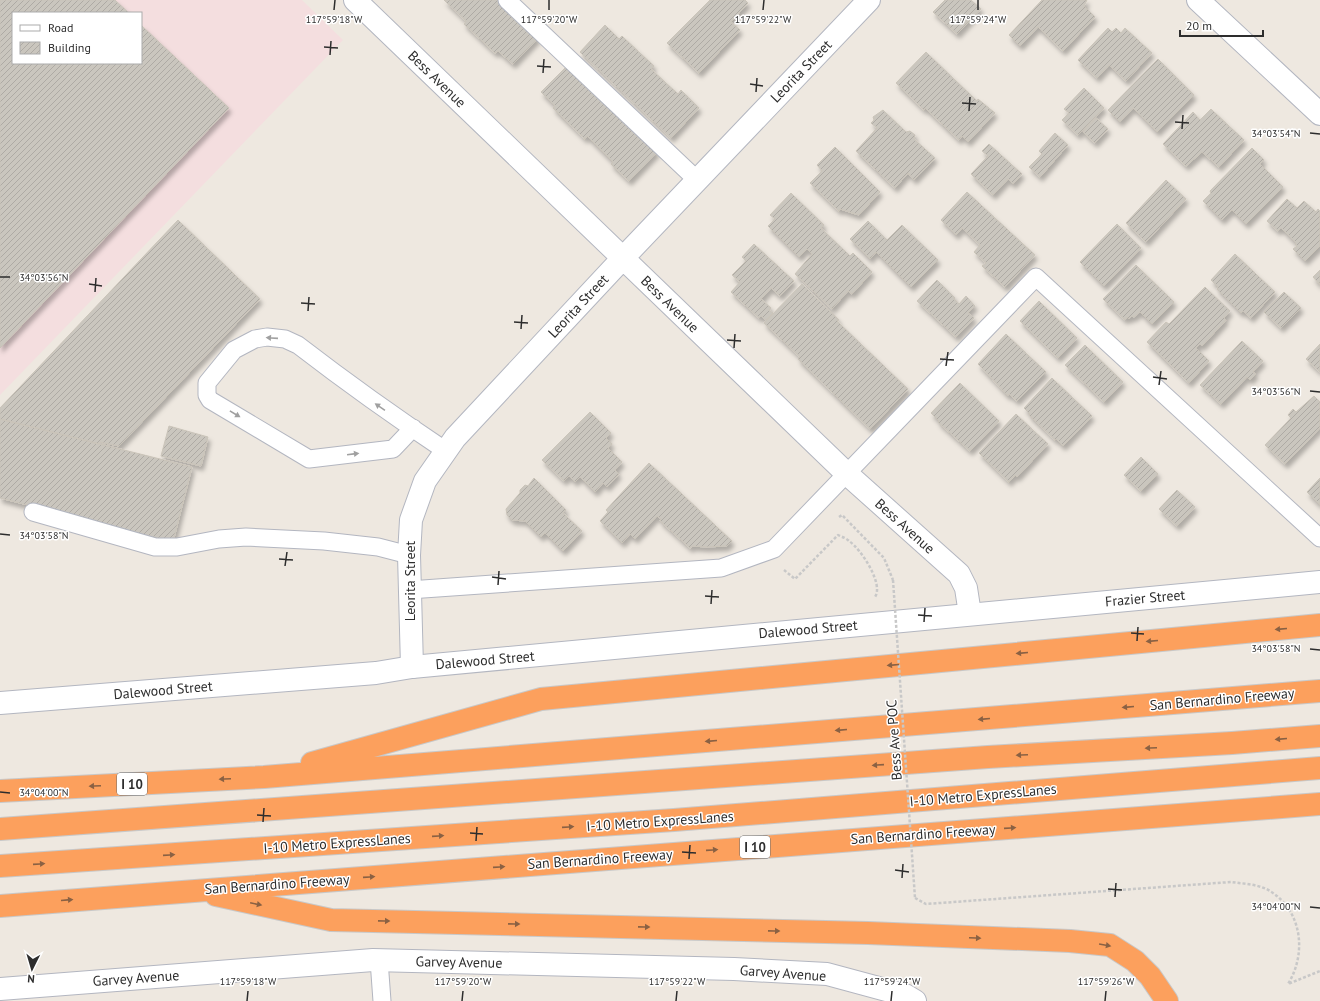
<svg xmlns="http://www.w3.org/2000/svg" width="1320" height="1001" font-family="'PT Sans',sans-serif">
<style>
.medical{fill:#f4dedf;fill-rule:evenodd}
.building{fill:url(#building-hatch);stroke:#cac4b9;filter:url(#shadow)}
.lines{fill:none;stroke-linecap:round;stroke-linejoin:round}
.lane-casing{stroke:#b3b6c0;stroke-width:19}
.street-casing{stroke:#b3b6c0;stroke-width:24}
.secondary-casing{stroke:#b3b6c0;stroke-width:24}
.highway-casing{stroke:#c8c8c8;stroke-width:24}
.path{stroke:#c8c8c8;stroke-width:2.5;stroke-dasharray:3 2;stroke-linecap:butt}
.lane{stroke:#fff;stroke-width:17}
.street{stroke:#fff;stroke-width:22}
.secondary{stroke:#fff;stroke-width:22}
.highway{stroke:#fca05d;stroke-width:22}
.path-bridge{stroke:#c8c8c8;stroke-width:2.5;stroke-dasharray:3 2;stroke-linecap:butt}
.oneway{fill:#a0a0a0}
.oneway2{fill:#8a6143}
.ticks{fill:none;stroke:#2d2d2d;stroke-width:1.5}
.labels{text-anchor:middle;stroke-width:3;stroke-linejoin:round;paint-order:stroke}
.shield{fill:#fff;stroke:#6c6c6c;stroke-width:1}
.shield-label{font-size:13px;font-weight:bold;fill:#2d2d2d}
.street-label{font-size:14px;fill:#2d2d2d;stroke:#fff}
.ticks-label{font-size:10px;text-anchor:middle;fill:#2d2d2d;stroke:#fff;stroke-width:3;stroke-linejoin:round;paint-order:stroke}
</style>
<defs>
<pattern id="building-hatch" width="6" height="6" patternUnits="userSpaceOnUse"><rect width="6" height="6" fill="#cac6be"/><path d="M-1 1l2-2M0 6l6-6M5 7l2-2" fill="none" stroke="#aeaaa4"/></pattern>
<filter id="shadow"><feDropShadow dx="2.5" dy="4.5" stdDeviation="2" flood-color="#0004"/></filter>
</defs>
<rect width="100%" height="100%" fill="#eee8e0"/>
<path class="medical" d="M0,0H302L343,40L0,395ZM13,13H141V63H13Z"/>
<path class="building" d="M0,0H115L129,13H13V63H141V25L229,108L0,348Z
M444,0H498L538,38L513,64L498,51L495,53L464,24L466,21Z
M710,0H745L748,3L731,22L740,30L699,73L667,43Z
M945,0H971L981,9L957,34L933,12Z
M1042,0H1087L1084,6L1095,17L1063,51L1038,27L1020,46L1009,35Z
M605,25L619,39L622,36L654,66L651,69L678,94L681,90L699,108L671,138L580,52Z
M1108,28L1112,32L1116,28L1121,33L1125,28L1152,53L1126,81L1109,65L1097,78L1078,60Z
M926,52L977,101L978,99L995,113L968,142L962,136L959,140L925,108L924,110L896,83Z
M1158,59L1194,95L1157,132L1133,108L1120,122L1108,110Z
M567,66L657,152L629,181L611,164L613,162L587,136L585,139L553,108L555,106L541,92Z
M1084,88L1104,108L1078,135L1062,120L1069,113L1064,109Z
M1211,109L1244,140L1219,167L1202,152L1186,166L1163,144L1193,112L1200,120Z
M883,110L906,132L910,131L915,135L914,139L935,158L914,180L908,173L895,188L856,151L877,128L871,123L874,120L873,117Z
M1096,118L1108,129L1095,143L1083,132Z
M1055,133L1068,145L1040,177L1029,167L1042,154L1039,151Z
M989,144L1022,174L1013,184L1008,179L993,195L971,174L988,156L982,151Z
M835,147L880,192L859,215L840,209L839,211L810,183L822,171L817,165Z
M1252,148L1264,160L1260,164L1283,187L1246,224L1232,210L1222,220L1203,201L1211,193L1210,191Z
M1166,180L1186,199L1146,242L1126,223Z
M967,192L1035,255L1005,287L982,266L986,263L974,252L980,245L962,228L956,235L941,220Z
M791,193L824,225L821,228L850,256L853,253L872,272L852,294L848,291L832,309L795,274L812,254L807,249L799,257L768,226L775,219L770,215Z
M1287,199L1297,208L1304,201L1316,212L1318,209L1320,211V246L1305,261L1293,249L1297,246L1295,244L1296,243L1281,228L1278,231L1267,221Z
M178,220L260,299L119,446L99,442V444L0,419V408Z
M868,221L887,240L902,225L938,260L911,287L876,252L870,259L850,239Z
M1117,224L1141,248L1104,286L1080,262Z
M754,244L794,281L780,296L771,288L761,299L771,308L769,310L773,313L766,320L761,316L759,318L731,292L740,282L732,275L746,261L742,257Z
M1235,254L1275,292L1251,318L1243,311L1241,313L1217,289L1218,287L1211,280Z
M1136,265L1174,302L1152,324L1140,312L1134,317L1132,316L1129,319L1127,317L1125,320L1103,299Z
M1320,270V285L1313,277Z
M937,280L955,298L954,299L959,304L966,296L975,306L968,313L974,318L956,337L917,301Z
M802,284L839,320L837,321L908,389L870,429L798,359L800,357L764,323Z
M1205,287L1230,311L1224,318L1226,320L1202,346L1200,344L1196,348L1209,361L1189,383L1147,342L1166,322L1169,324Z
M1284,292L1301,308L1281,328L1264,312Z
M1039,301L1077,338L1058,358L1020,321Z
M1006,334L1046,372L1017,401L1009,394L1008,396L978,364Z
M1242,341L1263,361L1253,372L1256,374L1250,380L1247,377L1221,404L1200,385Z
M1320,344V372L1306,359Z
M1085,345L1123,382L1104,402L1065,365Z
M1052,378L1092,416L1063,446L1056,439L1055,440L1029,415L1030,414L1024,408Z
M960,383L999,421L970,451L938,422L939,421L931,413Z
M1314,396L1320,402V428L1285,464L1265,445L1291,418L1288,415L1293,409L1296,412Z
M590,412L611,433L606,438L612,444L608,448L622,462L615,470L619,474L607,487L603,483L595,492L580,477L575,482L569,476L564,481L542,460Z
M1016,414L1048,444L1017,477L1015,475L1009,482L979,453Z
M0,419L192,467L173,542L0,498Z
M169,426L208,437L201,466L161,456Z
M1141,457L1158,474L1141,491L1124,475Z
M649,463L732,541L727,546L706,547L693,546L690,548L660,521L661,519L657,516L635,539L630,534L622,543L600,521L608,512L606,510Z
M534,478L566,510L563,513L582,531L563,551L545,533L541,537L525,521L512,520L507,515L506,509L520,493V490L525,485L528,486Z
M1320,478V505L1307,492Z
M1177,490L1195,507L1177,526L1159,509Z"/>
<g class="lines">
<g class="lane-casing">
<path id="lane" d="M507,0L697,180
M413,428L393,449L309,459L210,400L207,395V383L234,350L255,339L267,337L285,339L298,345C346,382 395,417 446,451
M33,512L155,547H177L219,539L246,537L324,541L378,547L409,555
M409,590L721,568L774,549L1036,277L1320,538
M379,960L382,1001"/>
</g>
<g class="street-casing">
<path id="street" d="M355,0L846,473L959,574L966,588L970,614
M1198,0L1320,114
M412,667L409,555L411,520L425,481L455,438L623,258L869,0
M0,989L373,960L734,969L827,974L905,995L915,1001"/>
</g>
<g class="secondary-casing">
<path id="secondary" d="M0,703L376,673L412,667L1320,582"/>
</g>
<g class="highway-casing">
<path id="highway" d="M312,763L541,699L1320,625
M0,791L264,777L1320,691
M0,829L988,757L1232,743L1320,736
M0,866L674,820L1320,768
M216,895L331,920L868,933L1070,941L1110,945L1135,961L1150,976L1167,1001
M0,906L1320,804"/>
</g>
<path class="path" d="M839,517L842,515L884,558L893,580
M784,570L795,579L838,535C842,537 846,538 849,541C861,549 884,584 875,597
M915,898L926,904L1231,882C1245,884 1261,884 1273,893C1303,914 1306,955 1288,984L1320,971"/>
<use href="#lane" class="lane"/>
<use href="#street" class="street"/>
<use href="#secondary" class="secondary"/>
<use href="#highway" class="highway"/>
<path class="path-bridge" d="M893,580L915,898"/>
</g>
<defs><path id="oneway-solid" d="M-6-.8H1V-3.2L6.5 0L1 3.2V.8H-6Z"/></defs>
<g class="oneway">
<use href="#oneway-solid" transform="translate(272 338) rotate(-176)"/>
<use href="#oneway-solid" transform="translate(380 407) rotate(-146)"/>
<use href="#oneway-solid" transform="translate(235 414) rotate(31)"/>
<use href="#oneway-solid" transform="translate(353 454) rotate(-7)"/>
</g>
<g class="oneway2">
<use href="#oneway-solid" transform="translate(1281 629) rotate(175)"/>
<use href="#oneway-solid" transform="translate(1152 641) rotate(175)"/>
<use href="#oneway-solid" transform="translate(1022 653) rotate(175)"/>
<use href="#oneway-solid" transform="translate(893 665) rotate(175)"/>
<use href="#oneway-solid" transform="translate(1128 707) rotate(175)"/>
<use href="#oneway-solid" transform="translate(984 719) rotate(175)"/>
<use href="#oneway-solid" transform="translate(841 730) rotate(175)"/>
<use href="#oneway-solid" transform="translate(1281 739) rotate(175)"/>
<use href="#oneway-solid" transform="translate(711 741) rotate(175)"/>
<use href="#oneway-solid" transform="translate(1151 748) rotate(177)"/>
<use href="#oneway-solid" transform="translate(1022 755) rotate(177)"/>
<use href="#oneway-solid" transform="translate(878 765) rotate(176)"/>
<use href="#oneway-solid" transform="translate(225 779) rotate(177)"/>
<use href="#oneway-solid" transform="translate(95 786) rotate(177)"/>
<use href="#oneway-solid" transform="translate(568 827) rotate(-4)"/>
<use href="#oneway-solid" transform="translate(1010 828) rotate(-4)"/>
<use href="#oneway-solid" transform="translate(438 836) rotate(-4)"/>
<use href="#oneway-solid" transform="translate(712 850) rotate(-4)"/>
<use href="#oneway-solid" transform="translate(169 855) rotate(-4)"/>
<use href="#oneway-solid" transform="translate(39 864) rotate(-4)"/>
<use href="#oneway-solid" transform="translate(499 867) rotate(-4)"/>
<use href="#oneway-solid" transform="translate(369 877) rotate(-4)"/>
<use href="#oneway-solid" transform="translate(67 900) rotate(-5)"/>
<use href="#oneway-solid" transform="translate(256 904) rotate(12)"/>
<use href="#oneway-solid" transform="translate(384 921) rotate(1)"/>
<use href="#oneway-solid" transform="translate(514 924) rotate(1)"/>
<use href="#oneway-solid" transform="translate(644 927) rotate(1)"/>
<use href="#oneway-solid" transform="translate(774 931) rotate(1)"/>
<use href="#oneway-solid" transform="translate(975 938) rotate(2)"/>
<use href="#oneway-solid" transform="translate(1105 945) rotate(10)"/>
</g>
<path class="ticks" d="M334,10L335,0M549,10V0M763,10L764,0M978,10V0M324,47L338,48M330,55L331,41M537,66L551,67M543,73L544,59M750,84L763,86M756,92L757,78M962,103L976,104M969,111L970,97M1175,122L1189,123M1182,129L1183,115M1310,133L1320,134M0,277H10M89,284L102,286M95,292L96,278M301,303L315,304M308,311L309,297M514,322L528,323M521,329L522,315M727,340L741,341M734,348L735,334M940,359L954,360M946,366L948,352M1153,377L1167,379M1159,385L1161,371M1310,391L1320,392M0,534L10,535M279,559L293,560M285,566L287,552M492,577L506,579M498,585L499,571M705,596L719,597M711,604L712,590M918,615L932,616M924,622L925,608M1131,633L1144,634M1137,641L1138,627M1310,649L1320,650M0,792L10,793M257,815L271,816M263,822L264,808M470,833L483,834M476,841L477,827M682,852L696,853M689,859L690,845M895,870L909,872M902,878L903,864M1108,889L1122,890M1115,897L1116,883M1310,907L1320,908M247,1001L248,991M462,1001L463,991M676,1001L677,991M891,1001L892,991M1105,1001L1106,991"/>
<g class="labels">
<g class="shield">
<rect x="117" y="773" width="30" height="22" rx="3"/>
<rect x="740" y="836" width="30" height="22" rx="3"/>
</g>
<g class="shield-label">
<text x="132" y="789">I 10</text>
<text x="755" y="852">I 10</text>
</g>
<g class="street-label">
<text transform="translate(801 71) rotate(-46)" y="5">Leorita Street</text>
<text transform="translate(437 79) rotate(44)" y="5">Bess Avenue</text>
<text transform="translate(670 304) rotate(44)" y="5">Bess Avenue</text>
<text transform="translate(578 306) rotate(-47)" y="5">Leorita Street</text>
<text transform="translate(905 526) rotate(42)" y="5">Bess Avenue</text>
<text transform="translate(410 581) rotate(-90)" y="5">Leorita Street</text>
<text transform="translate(1145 598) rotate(-5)" y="5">Frazier Street</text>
<text transform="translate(808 629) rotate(-5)" y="5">Dalewood Street</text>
<text transform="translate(485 660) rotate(-5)" y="5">Dalewood Street</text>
<text transform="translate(163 690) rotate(-5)" y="5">Dalewood Street</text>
<text transform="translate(1222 699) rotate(-5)" y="5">San Bernardino Freeway</text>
<text transform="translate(894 740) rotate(-94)" y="5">Bess Ave POC</text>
<text transform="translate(983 795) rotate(-5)" y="5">I-10 Metro ExpressLanes</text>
<text transform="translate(660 821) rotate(-4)" y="5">I-10 Metro ExpressLanes</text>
<text transform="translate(923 834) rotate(-4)" y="5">San Bernardino Freeway</text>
<text transform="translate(337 843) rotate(-4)" y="5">I-10 Metro ExpressLanes</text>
<text transform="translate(600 859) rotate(-4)" y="5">San Bernardino Freeway</text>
<text transform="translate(277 884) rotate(-4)" y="5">San Bernardino Freeway</text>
<text transform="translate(459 962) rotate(1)" y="5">Garvey Avenue</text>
<text transform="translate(783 973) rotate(4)" y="5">Garvey Avenue</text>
<text transform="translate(136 978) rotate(-4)" y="5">Garvey Avenue</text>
</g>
</g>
<g class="ticks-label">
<text x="334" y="23">117°59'18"W</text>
<text x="549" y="23">117°59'20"W</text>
<text x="763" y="23">117°59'22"W</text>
<text x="978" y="23">117°59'24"W</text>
<text x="1276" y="137">34°03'54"N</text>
<text x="44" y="281">34°03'56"N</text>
<text x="1276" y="395">34°03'56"N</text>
<text x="44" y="539">34°03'58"N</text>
<text x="1276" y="652">34°03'58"N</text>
<text x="44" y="796">34°04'00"N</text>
<text x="1276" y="910">34°04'00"N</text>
<text x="248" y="985">117°59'18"W</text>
<text x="463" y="985">117°59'20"W</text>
<text x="677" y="985">117°59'22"W</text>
<text x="892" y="985">117°59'24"W</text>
<text x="1106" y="985">117°59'26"W</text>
</g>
<rect x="12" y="12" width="130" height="52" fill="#ffffff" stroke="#ababab"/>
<rect x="20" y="25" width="20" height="6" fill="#ffffff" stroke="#ababab"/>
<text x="48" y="32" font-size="12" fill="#2d2d2d">Road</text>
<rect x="20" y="42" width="20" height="12" fill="url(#building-hatch)" stroke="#ababab"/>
<text x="48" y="52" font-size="12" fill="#2d2d2d">Building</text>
<g transform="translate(32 969) rotate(185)" stroke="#ffffff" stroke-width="3" paint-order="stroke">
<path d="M0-3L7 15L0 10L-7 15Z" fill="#2d2d2d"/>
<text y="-6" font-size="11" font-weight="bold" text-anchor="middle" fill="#2d2d2d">N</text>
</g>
<path d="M1180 30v6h83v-6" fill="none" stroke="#2d2d2d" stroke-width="2"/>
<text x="1186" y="30" font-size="12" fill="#2d2d2d" stroke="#ffffff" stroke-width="3" paint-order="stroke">20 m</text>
</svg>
